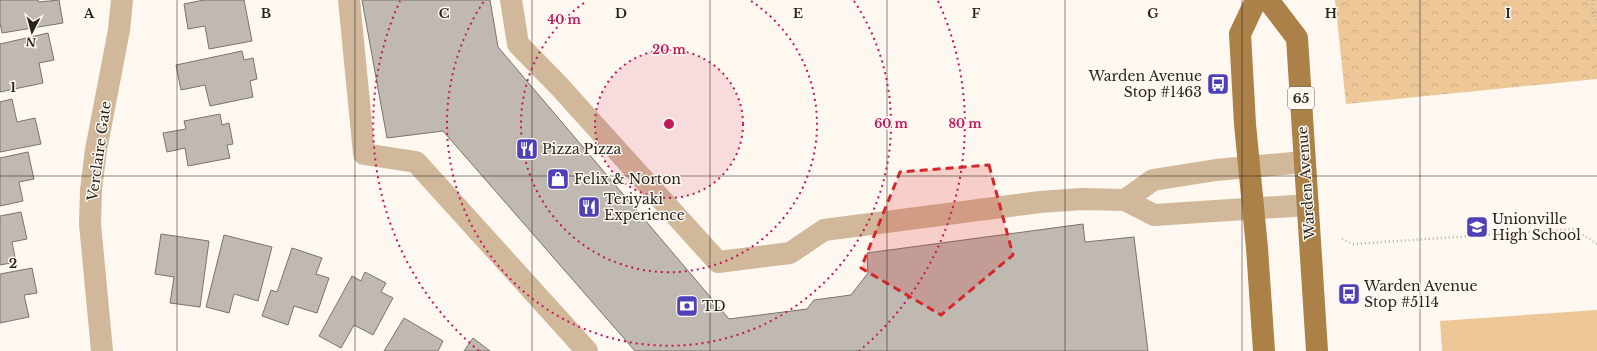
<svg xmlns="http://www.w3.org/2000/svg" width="1597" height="351" font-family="'Libre Baskerville',serif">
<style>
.park{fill:url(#park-crowns)}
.pitch{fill:#edc798}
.building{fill:#bfb9b1;stroke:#79736c}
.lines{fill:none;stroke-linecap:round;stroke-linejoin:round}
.path{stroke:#b5b0aa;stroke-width:2.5;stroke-dasharray:1 3;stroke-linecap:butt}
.minor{stroke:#d1b89b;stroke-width:22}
.major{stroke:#ac8148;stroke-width:22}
.marked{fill:#d62828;fill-opacity:0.2;stroke:#d62828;stroke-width:3;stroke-dasharray:8 5;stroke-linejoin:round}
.grid{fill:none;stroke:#272522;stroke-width:1;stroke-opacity:0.55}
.ring{fill:none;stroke:#c2185b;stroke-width:2;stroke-dasharray:2 4}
.labels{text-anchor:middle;stroke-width:3;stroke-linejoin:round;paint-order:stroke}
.shield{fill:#fff8f0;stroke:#686460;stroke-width:1}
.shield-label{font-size:13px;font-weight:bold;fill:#272522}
.poi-label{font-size:14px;fill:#272522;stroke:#fff8f0;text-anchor:start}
.street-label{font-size:14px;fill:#272522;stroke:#fff8f0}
.grid-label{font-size:13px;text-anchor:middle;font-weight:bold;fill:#272522;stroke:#fff8f0;stroke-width:3;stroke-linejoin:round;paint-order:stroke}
.centre{fill:#c2185b;stroke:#fff8f0;stroke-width:2}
.ring-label{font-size:12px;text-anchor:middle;font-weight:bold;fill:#c2185b;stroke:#fff8f0;stroke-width:3;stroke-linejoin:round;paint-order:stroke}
</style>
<defs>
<pattern id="park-crowns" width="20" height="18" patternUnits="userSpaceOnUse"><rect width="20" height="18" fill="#edc798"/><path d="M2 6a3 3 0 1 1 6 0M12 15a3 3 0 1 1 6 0" fill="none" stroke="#cbab83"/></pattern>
</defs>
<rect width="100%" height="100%" fill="#fff8f0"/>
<path class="park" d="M1335,0H1597V79L1346,104Z"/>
<path class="pitch" d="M1597,310V351H1442L1440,321Z"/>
<path class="building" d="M0,0H38L39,2L59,0L63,23L2,33L0,23Z
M204,0H244L252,41L209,49L205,26L188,29L184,4Z
M362,0H490L498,47L729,319L807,309L814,300L851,295L868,273L867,253L1083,224L1085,242L1134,237L1148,351H635L443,131L387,138Z
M48,33L54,60L39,63L43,83L0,92V44Z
M242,51L244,60L253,58L257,79L250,81L253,97L210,106L205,85L181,90L176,65Z
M12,99L17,122L35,118L41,144L0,152V102Z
M220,114L222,125L229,123L233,144L227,145L230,158L188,166L185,148L167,152L163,133L186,129L184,121Z
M28,152L34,179L19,182L23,201L0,206V158Z
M21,212L27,239L12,242L16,262L0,265V216Z
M161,234L209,241L200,307L170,303L174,277L155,274Z
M224,235L272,247L258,301L234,294L229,313L206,307Z
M292,248L322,258L316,274L329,278L317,313L294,306L288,325L262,316L271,290L277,292Z
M32,268L37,293L24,295L29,317L0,323V274Z
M365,272L386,283L381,292L393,298L373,335L354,325L341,348L319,336L352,276L361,281Z
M404,318L443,341L438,351H384Z
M473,338L490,351H464Z"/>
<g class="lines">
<path class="path" d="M1593,0L1592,10L1597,22
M1342,239L1353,244L1574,229L1597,244"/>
<path class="minor" d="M349,0L364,154L416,162L587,351
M511,0L518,44L559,86L718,262L790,253L824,230L1040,202L1082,199L1125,200L1154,215L1308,205
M1125,200L1153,180L1216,170L1304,162
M102,351L90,224L91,190L96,150L119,30L122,0"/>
<path class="major" d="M1256,0L1240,34L1245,124L1257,248L1264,351
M1268,0L1297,38L1317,351"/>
</g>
<path class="marked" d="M989,165L1013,255L941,315L861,268L900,172Z"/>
<path class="grid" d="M177,0V351M355,0V351M532,0V351M710,0V351M887,0V351M1065,0V351M1242,0V351M1420,0V351M0,176H1597"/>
<circle cx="669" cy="124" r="74" fill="#c2185b" fill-opacity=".12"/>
<g class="ring">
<circle cx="669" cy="124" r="74"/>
<path d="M751 1A148 148 0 1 1 587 1"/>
<path d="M854 1A222 222 0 1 1 484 1"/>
<path d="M479 351A296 296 0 0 1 400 1M938 1A296 296 0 0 1 859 351"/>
</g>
<defs>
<g id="bus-square" transform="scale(1.15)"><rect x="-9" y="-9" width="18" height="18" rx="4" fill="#4f40b8" stroke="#fff8f0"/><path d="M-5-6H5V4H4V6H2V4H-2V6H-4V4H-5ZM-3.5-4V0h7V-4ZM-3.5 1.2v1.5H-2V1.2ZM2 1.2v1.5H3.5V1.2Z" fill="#fff"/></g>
<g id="restaurant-square" transform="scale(1.15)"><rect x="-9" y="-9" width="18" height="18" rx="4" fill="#4f40b8" stroke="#fff8f0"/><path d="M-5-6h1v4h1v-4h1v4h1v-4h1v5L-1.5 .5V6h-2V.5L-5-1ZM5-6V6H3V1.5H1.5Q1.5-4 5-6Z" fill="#fff"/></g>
<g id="shop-square" transform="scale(1.15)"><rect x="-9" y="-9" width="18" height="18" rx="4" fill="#4f40b8" stroke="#fff8f0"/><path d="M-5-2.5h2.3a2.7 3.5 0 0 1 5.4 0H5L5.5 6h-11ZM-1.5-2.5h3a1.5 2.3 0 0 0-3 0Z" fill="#fff"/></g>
<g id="school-square" transform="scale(1.15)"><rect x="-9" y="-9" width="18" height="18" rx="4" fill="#4f40b8" stroke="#fff8f0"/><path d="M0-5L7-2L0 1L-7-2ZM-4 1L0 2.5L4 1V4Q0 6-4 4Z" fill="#fff"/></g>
<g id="bank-square" transform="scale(1.15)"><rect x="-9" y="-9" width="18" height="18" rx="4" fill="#4f40b8" stroke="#fff8f0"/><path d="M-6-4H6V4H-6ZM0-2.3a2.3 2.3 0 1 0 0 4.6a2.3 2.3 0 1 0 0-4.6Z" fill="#fff"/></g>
</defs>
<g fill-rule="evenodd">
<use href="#bus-square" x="1218" y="84"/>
<use href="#restaurant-square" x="527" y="149"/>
<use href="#shop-square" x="558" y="179"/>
<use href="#restaurant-square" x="589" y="207"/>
<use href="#school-square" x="1477" y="227"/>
<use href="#bus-square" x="1349" y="294"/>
<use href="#bank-square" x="687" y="306"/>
</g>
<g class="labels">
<rect class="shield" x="1288" y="87" width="26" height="22" rx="3"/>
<g class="shield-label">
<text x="1301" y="103">65</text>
</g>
<g class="poi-label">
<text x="1202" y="81" text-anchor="end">Warden Avenue<tspan x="1202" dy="16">Stop #1463</tspan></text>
<text x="542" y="154">Pizza Pizza</text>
<text x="574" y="184">Felix &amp; Norton</text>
<text x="604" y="204">Teriyaki<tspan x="604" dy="16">Experience</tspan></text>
<text x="1492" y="224">Unionville<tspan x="1492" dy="16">High School</tspan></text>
<text x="1364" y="291">Warden Avenue<tspan x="1364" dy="16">Stop #5114</tspan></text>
<text x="702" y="311">TD</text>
</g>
<g class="street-label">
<text transform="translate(99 151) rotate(-82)" y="5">Verclaire Gate</text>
<text transform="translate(1306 183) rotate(-94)" y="5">Warden Avenue</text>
</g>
</g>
<g class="grid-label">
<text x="89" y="18">A</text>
<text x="266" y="18">B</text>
<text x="444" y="18">C</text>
<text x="621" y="18">D</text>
<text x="798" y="18">E</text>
<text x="976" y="18">F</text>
<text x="1153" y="18">G</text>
<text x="1331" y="18">H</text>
<text x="1508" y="18">I</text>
<text x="13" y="92">1</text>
<text x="13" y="268">2</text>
</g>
<circle cx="669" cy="124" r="6" class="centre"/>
<g class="ring-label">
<text x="564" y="24">40 m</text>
<text x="669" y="54">20 m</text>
<text x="891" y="128">60 m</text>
<text x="965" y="128">80 m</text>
</g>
<g transform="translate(32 32) rotate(186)" stroke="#fff8f0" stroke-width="3" paint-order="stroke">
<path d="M0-3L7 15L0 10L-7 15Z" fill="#272522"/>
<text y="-6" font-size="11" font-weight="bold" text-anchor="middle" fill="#272522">N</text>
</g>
</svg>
